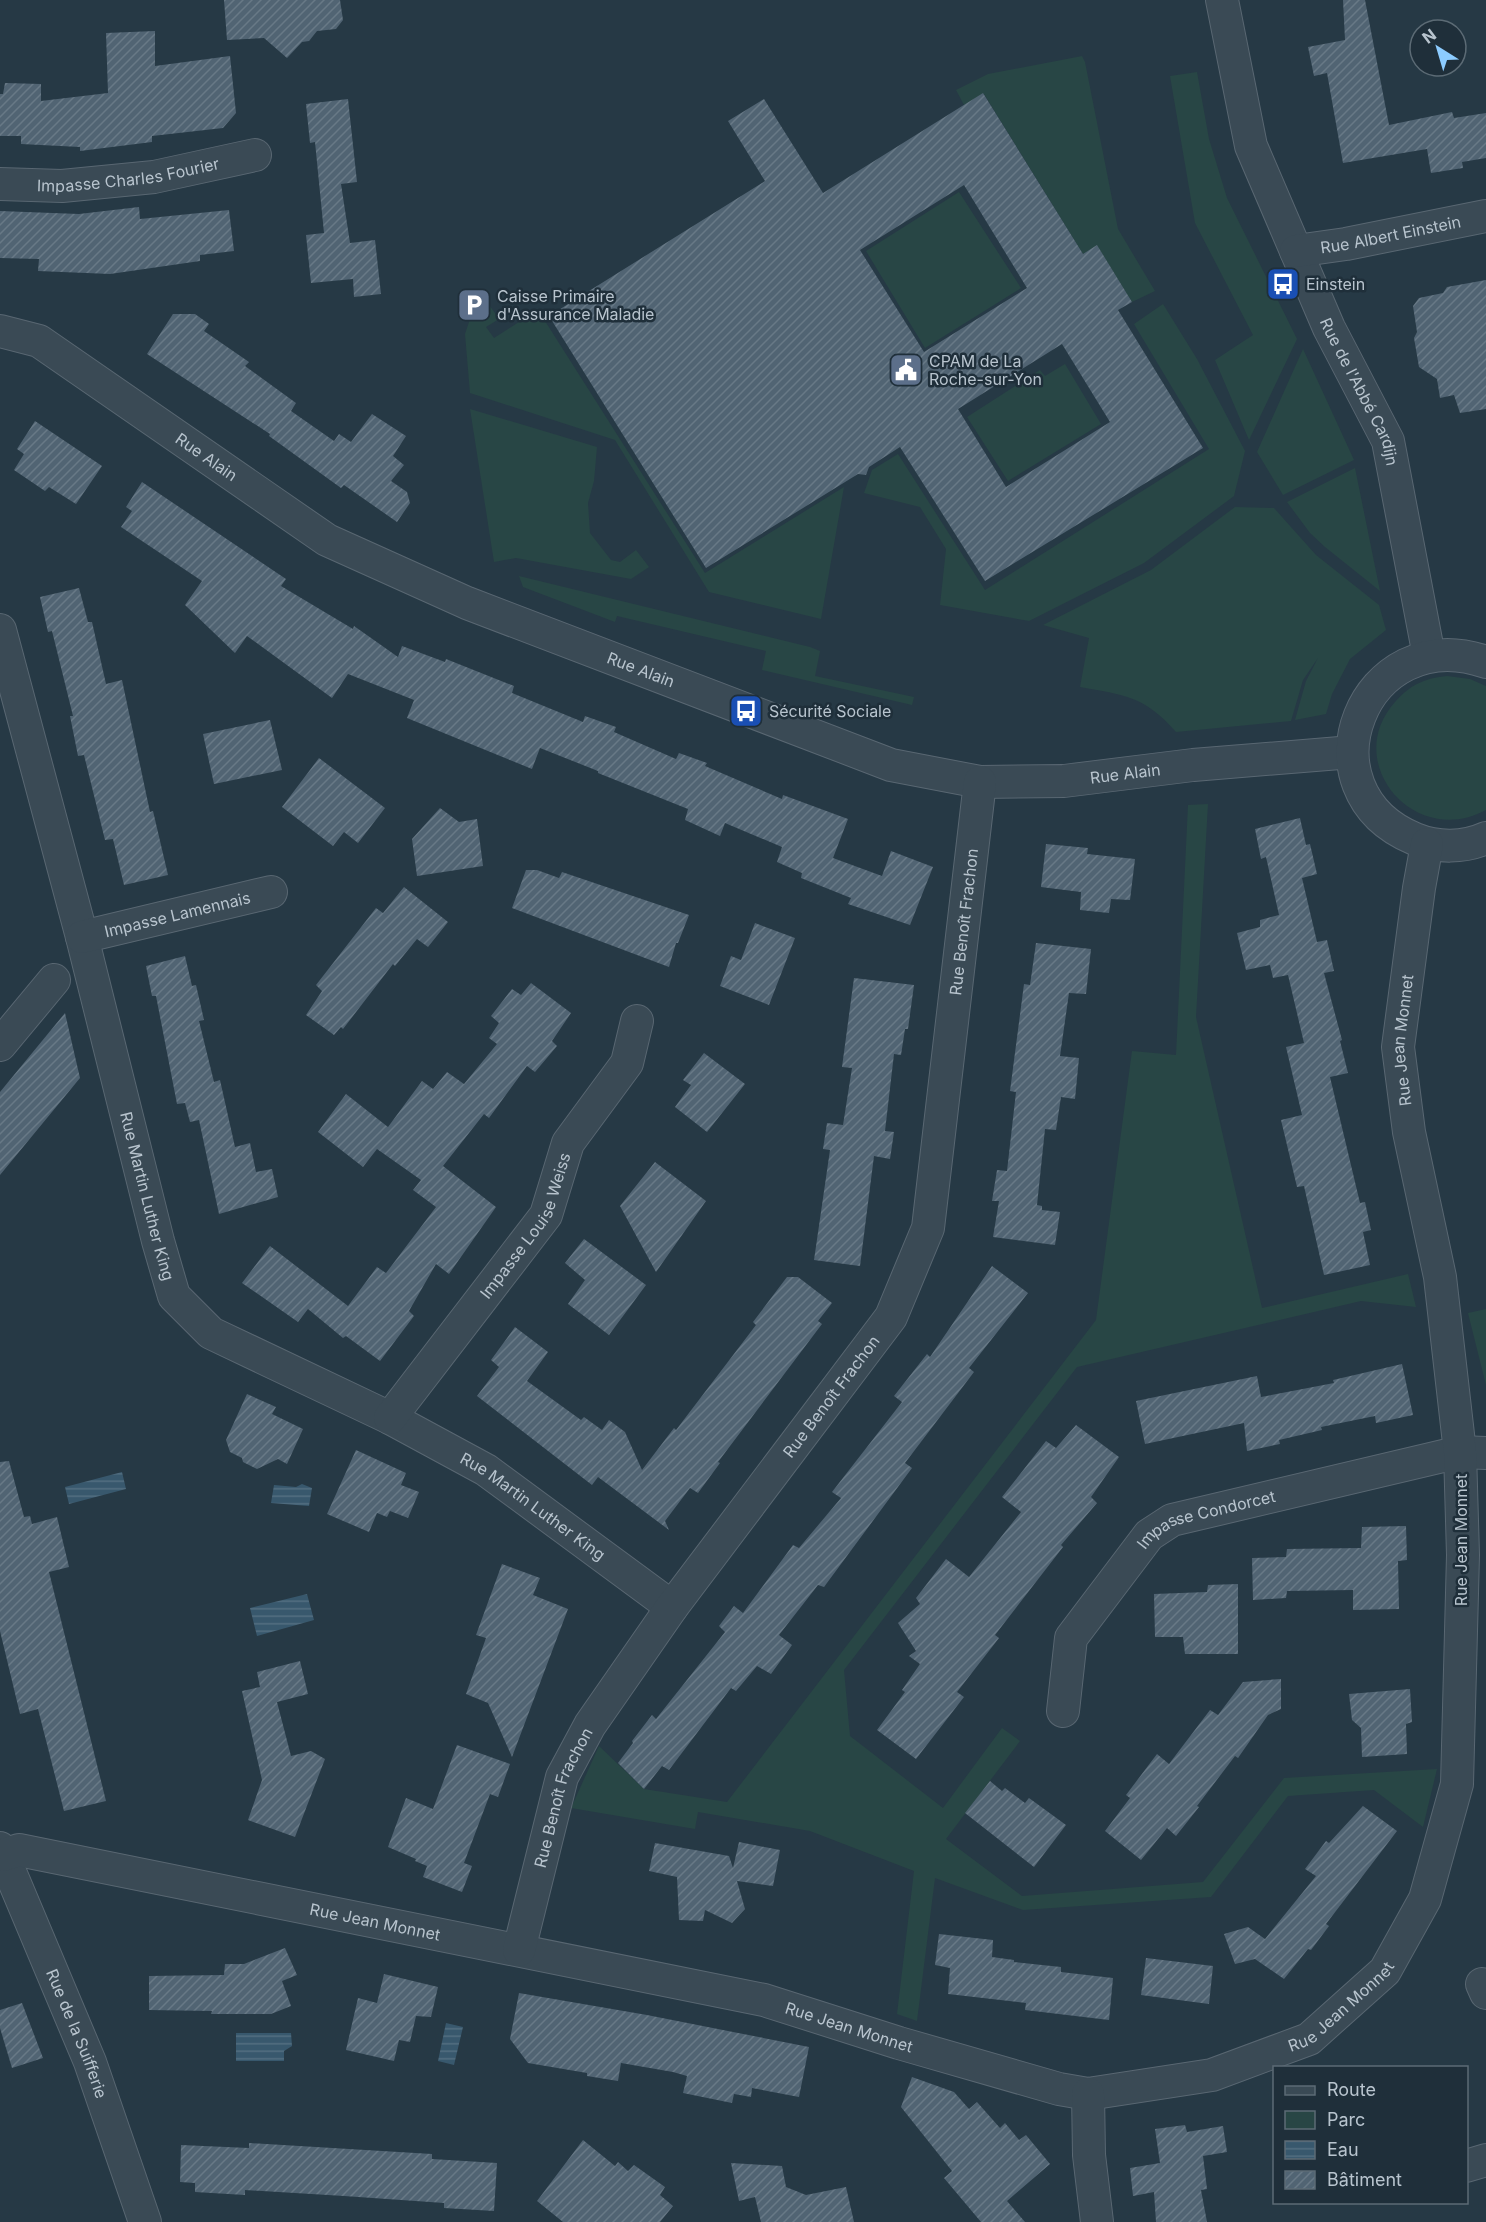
<svg xmlns="http://www.w3.org/2000/svg" width="1486" height="2222" font-family="Inter,sans-serif">
<style>
.green{fill:#284645}
.water{fill:url(#water-rules)}
.building{fill:url(#building-hatch);fill-rule:evenodd}
.lines{fill:none;stroke-linecap:round;stroke-linejoin:round}
.minor-casing{stroke:#596772;stroke-width:34}
.minor{stroke:#3a4a55;stroke-width:32}
.labels{text-anchor:middle;stroke-width:5;stroke-linejoin:round;paint-order:stroke}
.street-label{font-size:16px;fill:#b8c4ce;stroke:#1f2f3a}
.poi-label{font-size:16px;fill:#b8c4ce;stroke:#1f2f3a;text-anchor:start}
</style>
<defs>
<pattern id="water-rules" width="6" height="5" patternUnits="userSpaceOnUse" patternTransform="scale(1.5)"><rect width="6" height="5" fill="#38586d"/><path d="M0 2.5h6" fill="none" stroke="#536e81"/></pattern>
<pattern id="building-hatch" width="6" height="6" patternUnits="userSpaceOnUse" patternTransform="scale(1.5)"><rect width="6" height="6" fill="#516473"/><path d="M-1 1l2-2M0 6l6-6M5 7l2-2" fill="none" stroke="#687986"/></pattern>
</defs>
<rect width="100%" height="100%" fill="#263945"/>
<path class="green" d="M1082,56L1085,62L1118,229L1155,291L1132,302L1097,246L1083,254L984,94L964,105L956,90L988,74Z
M1197,72L1209,139L1227,198L1297,339L1249,440L1215,360L1253,335L1195,223L1170,76Z
M959,192L1021,288L925,348L866,251Z
M485,299L499,319L486,327L494,338L538,310L705,573L844,487L821,619L709,592L615,440L470,393L465,334L471,316Z
M1163,304L1197,359L1245,451L1234,496L1144,563L1029,621L940,605L946,549L920,507L864,493L872,470L898,454L985,590L1209,449L1134,324Z
M1303,349L1354,460L1283,495L1257,452Z
M1065,364L1101,424L1008,481L967,417L1040,370L1045,376Z
M470,409L597,447L594,481L588,503L590,533L611,560L620,562L636,550L649,567L631,579L516,558L494,562Z
M1355,468L1380,591L1325,547L1310,533L1287,502Z
M1235,507L1274,508L1316,555L1379,605L1386,630L1350,659L1332,694L1326,714L1295,720L1306,681L1318,658L1303,680L1291,721L1176,732C1145,696 1124,695 1080,687L1089,638L1043,625L1151,570Z
M519,576L810,647L820,651L815,676L914,697L912,705L762,670L766,651L617,616L615,622L523,587Z
M1447,676L1470,679L1486,686V810C1414,849 1341,762 1395,702C1403,693 1412,685 1424,681C1431,678 1439,677 1447,676Z
M1208,804L1196,1017L1262,1308L1408,1274L1416,1307L1361,1301L1077,1367L844,1670L850,1736L943,1808L1002,1728L1020,1741L946,1839L1022,1896L1203,1882L1284,1778L1437,1769L1423,1827L1374,1790L1288,1796L1211,1897L1023,1910L935,1878L917,2021L897,2014L914,1871L810,1831L698,1812L695,1829L571,1808L599,1746L644,1789L727,1802L1096,1320L1132,1051L1176,1055L1188,805Z
M1486,1309V1385L1468,1313Z"/>
<path class="water" d="M122,1472L126,1489L69,1504L65,1487Z
M302,1484L312,1488L309,1506L271,1503L274,1485L296,1487Z
M307,1594L314,1620L257,1636L250,1608Z
M446,2023L463,2027L454,2065L438,2061Z
M236,2033H291L292,2046L284,2051V2061H236Z"/>
<path class="building" d="M224,0H340L343,20L336,29L317,31L309,41L302,42L287,58L264,38L227,40Z
M1343,0H1365L1389,125L1452,112L1454,118L1486,113V158L1462,162L1463,168L1431,173L1427,149L1343,163L1327,73L1314,76L1308,47L1345,40Z
M155,31V66L230,56L236,113L223,128L152,136V142L80,151V147L21,144V136H0V94H3L5,83L41,84V101L108,93L106,33Z
M983,93L1083,254L1097,245L1132,302L1118,310L1203,448L985,581L900,447L869,467L866,475L858,474L706,568L549,316L765,181L728,121L764,99L823,193ZM964,185L1027,288L924,352L860,250ZM1062,344L1110,422L1006,487L958,409Z
M348,99L357,182L341,184L350,243L375,240L381,294L354,297L353,279L311,283L306,235L324,233L315,142L310,143L306,104Z
M139,207L140,219L229,210L234,251L200,255V261L110,274L38,271L39,259L0,258V211L79,214Z
M1486,280V409L1460,413L1454,395L1440,398L1437,379L1419,367L1414,338L1417,332L1413,306L1419,298L1443,293L1447,287Z
M173,314H195L209,324L204,331L249,362L245,366L296,403L291,411L334,441L339,434L351,442L372,414L406,436L393,456L404,465L391,481L407,492L410,503L397,522L344,485L341,488L269,436L270,434L147,354Z
M35,421L102,466L76,504L49,487L45,491L14,470L24,454L17,449Z
M142,482L286,579L281,586L353,629L354,626L398,657L402,646L445,662L446,659L514,686L512,693L583,722L585,716L616,727L614,732L676,759L679,753L707,763L705,766L782,799L783,795L848,819L833,858L882,876L891,851L933,867L910,925L848,904L851,898L801,878L802,873L777,862L782,847L725,823L720,836L685,820L688,809L598,773V771L540,748L532,769L407,718L414,700L348,674L332,698L247,636L235,653L185,605L202,581L121,527L132,511L126,507Z
M79,588L88,622H92L106,684L122,680L150,812L153,811L168,875L124,885L113,839L105,840L84,755L78,756L70,716H73L52,631L48,632L40,597Z
M270,720L282,770L214,784L203,734Z
M319,758L385,808L358,843L344,832L333,846L282,807Z
M440,808L459,822L477,819L483,866L417,876L412,839Z
M1300,818L1306,845L1310,844L1317,874L1302,878L1317,942L1327,940L1334,971L1324,973L1342,1040L1340,1041L1348,1073L1330,1077L1360,1203L1365,1202L1371,1230L1363,1232L1370,1265L1324,1275L1304,1186L1297,1187L1281,1120L1302,1115L1286,1047L1304,1043L1288,975L1273,978L1270,965L1246,970L1237,933L1260,927V920L1279,915L1266,857L1261,859L1255,829Z
M1046,844L1088,848L1087,854L1135,859L1130,900L1111,899L1109,913L1080,910L1081,892L1041,887Z
M526,870H537L559,878L562,872L689,915L678,943H676L669,967L512,908Z
M404,887L448,922L428,947L417,939L395,966L393,964L343,1029L341,1027L334,1035L306,1015L322,991L316,985L376,908L383,913Z
M755,923L795,938L769,1005L720,986L731,956L741,960Z
M1036,943L1091,949L1086,994L1069,993L1060,1056L1079,1058L1075,1099L1061,1097L1056,1130L1045,1129L1037,1205L1042,1206V1210L1060,1212L1055,1245L993,1237L999,1201H992L997,1170L1007,1171L1016,1092L1010,1091L1024,984L1030,985Z
M185,956L192,986L196,985L204,1020L199,1021L214,1082L220,1080L235,1147L250,1143L256,1172L272,1169L278,1197L219,1214L199,1120L190,1122L185,1103L177,1104L156,996H152L146,966Z
M854,978L914,985L908,1029H905L901,1055L894,1054L885,1131L894,1132L890,1159L874,1156L860,1266L814,1260L830,1150L823,1149L827,1123L843,1125L852,1068L842,1067Z
M531,983L571,1013L552,1041L557,1046L535,1072L527,1066L489,1118L484,1114L443,1166L496,1207L449,1274L436,1264L409,1311L414,1316L380,1361L346,1336L343,1338L308,1309L298,1322L242,1283L270,1246L348,1306L377,1267L386,1273L436,1207L413,1190L421,1180L377,1149L363,1167L318,1132L346,1094L388,1127L422,1081L433,1089L447,1072L464,1084L497,1044L489,1038L499,1023L491,1016L512,989L521,995Z
M65,1013L80,1078L0,1175V1092Z
M704,1053L745,1084L707,1132L675,1107L691,1085L683,1080Z
M655,1162L706,1201L656,1272L620,1206Z
M584,1239L646,1285L609,1335L568,1304L585,1280L565,1263Z
M992,1266L1028,1293L969,1368L974,1372L905,1463L912,1468L824,1587L818,1585L779,1635L792,1645L771,1674L757,1666L736,1691L731,1688L669,1770L662,1766L644,1789L618,1763L633,1743L632,1741L652,1715L656,1719L725,1632L719,1626L734,1606L743,1613L793,1545L799,1548L841,1498L832,1492L902,1402L894,1396L927,1354L930,1357Z
M787,1277H798L832,1303L818,1321L822,1324L718,1462L720,1463L698,1493L690,1488L665,1521L669,1530L598,1477L592,1485L477,1396L499,1367L491,1360L515,1327L548,1352L527,1381L581,1420L584,1417L602,1430L609,1420L625,1432L642,1470L674,1428L676,1430L756,1325L753,1322Z
M1402,1364L1413,1415L1376,1423L1375,1416L1321,1427L1322,1430L1279,1440L1280,1444L1247,1451L1244,1423L1145,1444L1136,1401L1257,1376L1261,1397L1334,1383L1333,1380Z
M247,1394L276,1407L272,1414L303,1429L287,1464L278,1459L257,1469L243,1462L242,1458L230,1452L226,1440Z
M1076,1425L1119,1457L1091,1497L1097,1503L1061,1545L1063,1547L995,1635L999,1638L957,1692L964,1697L916,1759L877,1730L905,1692L902,1690L920,1664L909,1656L916,1651L898,1623L920,1604L916,1598L946,1559L969,1577L1021,1512L1002,1497L1046,1441L1056,1448Z
M356,1450L406,1473L401,1485L419,1492L408,1518L390,1511L387,1517L377,1513L369,1532L327,1514Z
M9,1461L24,1517L30,1516L32,1524L57,1517L69,1567L49,1572L106,1801L64,1811L38,1709L20,1714L0,1631V1462Z
M1406,1526L1407,1560L1398,1561L1399,1609L1353,1610V1590L1287,1591L1286,1598L1253,1600L1252,1558L1286,1557L1287,1549L1361,1548L1362,1527Z
M502,1564L540,1578L533,1595L568,1609L512,1757L488,1703L466,1694L486,1638L476,1635Z
M1238,1584V1654H1185L1183,1637H1155L1154,1594L1207,1592L1208,1585Z
M300,1661L308,1694L277,1702L291,1756L311,1751L325,1759L295,1837L248,1820L262,1780L242,1691L260,1687L257,1672Z
M1281,1679V1709L1268,1715L1238,1758L1235,1756L1197,1806L1199,1807L1176,1836L1167,1828L1141,1860L1105,1831L1130,1798L1126,1795L1157,1754L1169,1764L1210,1710L1218,1715L1243,1682Z
M1410,1689L1412,1722L1406,1724L1407,1754L1362,1757L1361,1728L1352,1720L1349,1694Z
M457,1745L510,1764L498,1797L490,1794L464,1863L472,1866L462,1892L423,1877L427,1866L415,1861L416,1859L388,1847L406,1798L433,1809Z
M990,1781L1002,1791L1005,1788L1025,1803L1029,1798L1066,1825L1034,1867L965,1813Z
M1363,1806L1397,1831L1326,1924L1329,1926L1311,1950L1308,1949L1284,1979L1255,1959L1235,1964L1224,1934L1248,1927L1265,1939L1316,1876L1305,1869L1326,1841L1329,1843Z
M739,1842L780,1850L773,1886L737,1881L745,1909L732,1923L705,1910L703,1921L679,1920L677,1877L649,1871L655,1843L729,1856L733,1868Z
M939,1934L993,1940L992,1957L1014,1960V1962L1061,1967V1972L1113,1978L1109,2020L1025,2010L1026,2003L948,1994L950,1968L935,1965Z
M285,1948L297,1975L282,1981L291,2006L271,2014H211L212,2011L149,2010V1976L224,1975L225,1964H244Z
M1146,1958L1213,1966L1209,2004L1141,1995Z
M384,1974L438,1987L431,2017L416,2016L410,2042L399,2040L394,2061L346,2050L358,1998L377,2003Z
M519,1993L647,2015L809,2047L799,2097L752,2088L751,2097L734,2094L732,2103L683,2093L687,2076L673,2072L621,2063L618,2081L587,2076V2073L528,2063L510,2039Z
M22,2003L43,2058L12,2068L0,2028V2010Z
M912,2077L954,2092L969,2109L977,2102L1000,2128L1005,2123L1019,2140L1026,2135L1050,2164L1007,2201L1025,2222H981L944,2178L952,2171L901,2107Z
M1185,2125L1187,2132L1223,2126L1227,2152L1203,2156L1207,2189L1201,2190L1207,2222H1156L1154,2192L1133,2196L1130,2168L1160,2163L1155,2129Z
M583,2140L615,2166L618,2162L628,2171L634,2165L665,2187L660,2195L673,2206L660,2222H563L537,2201Z
M249,2143L432,2154V2159L497,2163L494,2211L444,2208V2203L344,2196L245,2190V2195L195,2192V2183L180,2182L181,2145L249,2148Z
M731,2163L782,2166L786,2187L806,2195L846,2187L854,2222H761L755,2197L739,2201Z"/>
<g class="lines">
<g class="minor-casing">
<g id="minor">
<path id="s1" d="M1222,0L1251,146L1329,328L1388,441L1429,656"/>
<path id="s2" d="M0,184L62,186L154,177L255,155"/>
<path id="s3" d="M1296,251L1346,244L1486,216"/>
<path id="s4" d="M0,331L39,341L327,540L467,603L891,765L980,782L1064,781L1193,765L1352,752"/>
<path id="s5" d="M0,630L82,937L158,1241L174,1296L211,1333L390,1418L486,1470L672,1607"/>
<path d="M1486,662C1363,619 1296,790 1415,839C1437,848 1464,848 1486,838"/>
<path id="s6" d="M82,937L271,892"/>
<path d="M0,1045L54,980"/>
<path id="s7" d="M390,1418L546,1215L568,1143L627,1063L637,1021"/>
<path id="s8" d="M1063,1711L1071,1638L1149,1535L1172,1520L1460,1452L1486,1453"/>
<path id="s9" d="M0,1848L90,2062L145,2222"/>
<path id="s10" d="M3,1855L19,1850L764,2000L899,2043L1059,2089L1088,2094L1212,2075L1309,2039L1385,1971L1425,1899L1457,1784L1463,1555L1460,1452L1440,1277L1409,1132L1398,1047L1419,888L1427,844"/>
<path id="s11" d="M519,1950L562,1777L590,1725L672,1607L891,1317L928,1228L980,782"/>
<path d="M1482,1984L1486,1993"/>
<path d="M1088,2094L1089,2155L1097,2222"/>
<path d="M1466,2166L1486,2160"/>
</g>
</g>
<use href="#minor" class="minor"/>
</g>
<defs>
<g id="bus-square" transform="scale(1.725)"><rect x="-9" y="-9" width="18" height="18" rx="4" fill="#1a4fb4" stroke="#1f2f3a"/><path d="M-5-6H5V4H4V6H2V4H-2V6H-4V4H-5ZM-3.5-4V0h7V-4ZM-3.5 1.2v1.5H-2V1.2ZM2 1.2v1.5H3.5V1.2Z" fill="#fff"/></g>
<g id="parking-square" transform="scale(1.725)"><rect x="-9" y="-9" width="18" height="18" rx="4" fill="#5c6f8a" stroke="#1f2f3a"/><path d="M-3.5-5.5H1a3.5 3.5 0 0 1 0 7H-1V5.5H-3.5ZM-1-3.4V-.6H.8a1.4 1.4 0 0 0 0-2.8Z" fill="#fff"/></g>
<g id="civic-square" transform="scale(1.725)"><rect x="-9" y="-9" width="18" height="18" rx="4" fill="#5c6f8a" stroke="#1f2f3a"/><path d="M-.6-6.5H3V-4.5H.6V-3L4-1V1h2V6H-6V1h2V-1L-.6-3ZM-1.2 2.5V6h2.4V2.5Z" fill="#fff"/></g>
</defs>
<g fill-rule="evenodd">
<use href="#bus-square" x="1283" y="284"/>
<use href="#parking-square" x="474" y="305"/>
<use href="#civic-square" x="906" y="370"/>
<use href="#bus-square" x="746" y="711"/>
</g>
<g class="labels">
<g class="street-label">
<text dy="6" stroke="none"><textPath href="#s2" startOffset="129">Impasse Charles Fourier</textPath></text>
<text dy="6" stroke="none"><textPath href="#s3" startOffset="96">Rue Albert Einstein</textPath></text>
<text dy="6" stroke="none"><textPath href="#s1" startOffset="418">Rue de l'Abbé Cardijn</textPath></text>
<text dy="6" stroke="none"><textPath href="#s4" startOffset="244">Rue Alain</textPath></text>
<text dy="6" stroke="none"><textPath href="#s4" startOffset="730">Rue Alain</textPath></text>
<text dy="6" stroke="none"><textPath href="#s4" startOffset="1234">Rue Alain</textPath></text>
<text dy="6" stroke="none"><textPath href="#s6" startOffset="98">Impasse Lamennais</textPath></text>
<text dy="6" stroke="none"><textPath href="#s11" startOffset="1149">Rue Benoît Frachon</textPath></text>
<text dy="6" stroke="none"><textPath href="#s10" startOffset="2396">Rue Jean Monnet</textPath></text>
<text dy="6" stroke="none"><textPath href="#s5" startOffset="585">Rue Martin Luther King</textPath></text>
<text dy="6" stroke="none"><textPath href="#s7" startOffset="237">Impasse Louise Weiss</textPath></text>
<text dy="6" stroke="none"><textPath href="#s11" startOffset="645">Rue Benoît Frachon</textPath></text>
<text dy="6" stroke="none"><textPath href="#s5" startOffset="1107">Rue Martin Luther King</textPath></text>
<text dy="6" stroke="none"><textPath href="#s8" startOffset="262">Impasse Condorcet</textPath></text>
<text transform="translate(1461 1540) rotate(-90)" y="6">Rue Jean Monnet</text>
<text dy="6" stroke="none"><textPath href="#s11" startOffset="159">Rue Benoît Frachon</textPath></text>
<text dy="6" stroke="none"><textPath href="#s10" startOffset="380">Rue Jean Monnet</textPath></text>
<text dy="6" stroke="none"><textPath href="#s10" startOffset="1388">Rue Jean Monnet</textPath></text>
<text dy="6" stroke="none"><textPath href="#s10" startOffset="866">Rue Jean Monnet</textPath></text>
<text dy="6" stroke="none"><textPath href="#s9" startOffset="201">Rue de la Suifferie</textPath></text>
</g>
<g class="poi-label">
<text x="1306" y="290">Einstein</text>
<text x="497" y="302">Caisse Primaire<tspan x="497" dy="18">d'Assurance Maladie</tspan></text>
<text x="929" y="367">CPAM de La<tspan x="929" dy="18">Roche-sur-Yon</tspan></text>
<text x="769" y="717">Sécurité Sociale</text>
</g>
</g>
<rect x="1273" y="2066" width="195" height="138" fill="#1f2f3a" stroke="#5c6b75" stroke-width="1.5"/>
<rect x="1285" y="2086" width="30" height="9" fill="#3a4a55" stroke="#5c6b75" stroke-width="1.5"/>
<text x="1327" y="2096" font-size="18" fill="#b8c4ce">Route</text>
<rect x="1285" y="2111" width="30" height="18" fill="#284645" stroke="#5c6b75" stroke-width="1.5"/>
<text x="1327" y="2126" font-size="18" fill="#b8c4ce">Parc</text>
<rect x="1285" y="2141" width="30" height="18" fill="url(#water-rules)" stroke="#5c6b75" stroke-width="1.5"/>
<text x="1327" y="2156" font-size="18" fill="#b8c4ce">Eau</text>
<rect x="1285" y="2171" width="30" height="18" fill="url(#building-hatch)" stroke="#5c6b75" stroke-width="1.5"/>
<text x="1327" y="2186" font-size="18" fill="#b8c4ce">Bâtiment</text>
<g transform="translate(1438 48) rotate(323)"><circle r="28" fill="#1f2f3a" stroke="#5c6b75" stroke-width="1.5"/>
<path d="M0-4.5L10 22L0 15L-10 22Z" fill="#8cccff"/>
<text y="-9" font-size="16" font-weight="bold" text-anchor="middle" fill="#b8c4ce">N</text>
</g>
</svg>
